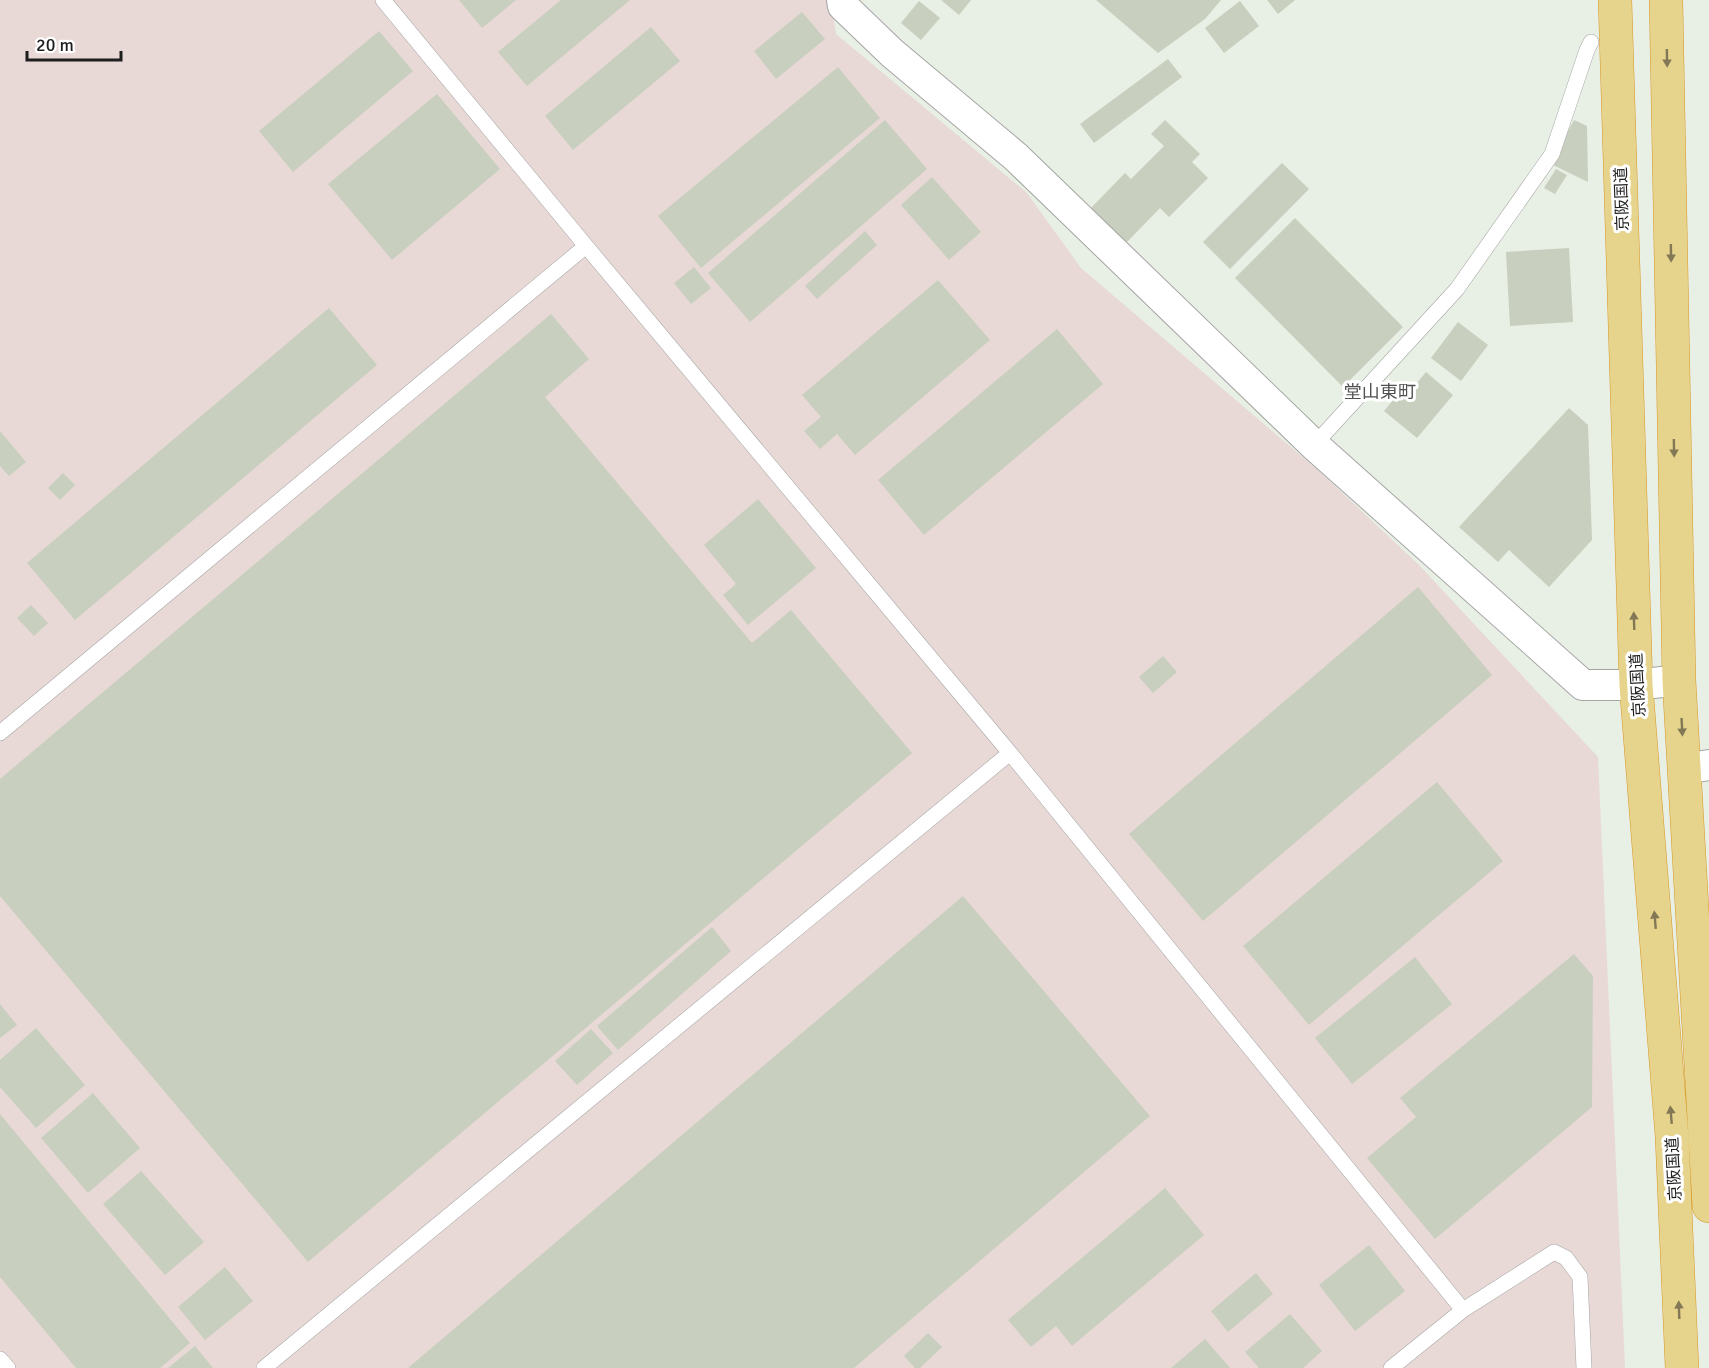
<svg xmlns="http://www.w3.org/2000/svg" width="1709" height="1368" font-family="Signika,'Noto Sans JP',sans-serif">
<style>
.industrial{fill:#e8d9d6}
.building{fill:#c8cfbe}
.lines{fill:none;stroke-linecap:round;stroke-linejoin:round}
.lane-casing{stroke:#a5a5a5;stroke-width:16}
.street-casing{stroke:#a5a5a5;stroke-width:32}
.highway-casing{stroke:#d99725;stroke-width:34}
.lane{stroke:#fff;stroke-width:15}
.street{stroke:#fff;stroke-width:30}
.highway{stroke:#e6d38c;stroke-width:33}
.oneway{fill:#827855}
.labels{text-anchor:middle;stroke-width:6;stroke-linejoin:round;paint-order:stroke}
.street-label{font-size:16px;fill:#1e1e1e;stroke:#fff}
.neighbourhood-label{font-size:18px;fill:#515151;stroke:#fff}
</style>
<rect width="100%" height="100%" fill="#e8efe4"/>
<path class="industrial" d="M0,0H831L836,34L1027,193L1081,268L1319,471L1419,565L1598,757L1625,1368H0Z"/>
<path class="building" d="M459,0H516L482,28Z
M561,0H630L527,86L498,52Z
M941,0H971L959,15Z
M1096,0H1221L1205,19L1158,53Z
M1267,0H1295L1278,14Z
M919,1L940,18L921,40L901,23Z
M1240,1L1259,26L1224,53L1205,28Z
M802,12L825,39L776,79L754,51Z
M651,27L680,61L573,150L545,116Z
M379,31L413,71L293,172L259,131Z
M1168,59L1182,77L1094,143L1080,124Z
M838,67L880,118L701,268L658,216Z
M437,94L500,169L392,260L328,184Z
M885,120L927,169L750,322L708,273Z
M1165,120L1200,154L1192,162L1208,178L1169,217L1160,208L1124,245L1089,210L1125,173L1131,179L1164,146L1151,134Z
M1574,120L1587,126L1588,182L1551,164Z
M1282,163L1309,189L1230,269L1203,242Z
M1556,169L1567,175L1555,194L1544,188Z
M932,177L981,232L949,260L901,205Z
M1295,218L1403,327L1343,387L1235,278Z
M865,231L877,245L817,299L805,286Z
M1569,248L1573,322L1510,326L1506,252Z
M694,267L711,288L691,304L674,283Z
M938,280L990,340L855,455L837,434L820,449L804,431L821,417L802,395Z
M329,308L377,365L75,620L27,563Z
M551,314L589,359L545,397L752,643L791,610L912,753L308,1262L0,896V779Z
M1458,322L1488,345L1461,381L1431,358Z
M1057,329L1103,384L924,535L878,480Z
M1426,372L1453,395L1417,438L1384,411L1401,390L1407,395Z
M1569,408L1588,425L1592,540L1549,587L1509,550L1498,562L1459,527Z
M0,431L26,462L9,476L0,466Z
M63,473L75,485L60,500L48,488Z
M758,499L816,568L748,625L723,595L736,584L704,545Z
M1418,587L1492,675L1203,921L1129,834Z
M31,605L48,623L34,636L17,618Z
M1163,656L1177,672L1153,693L1139,677Z
M1437,782L1503,861L1309,1025L1243,946Z
M963,896L1150,1116L854,1368H408Z
M712,927L731,951L618,1050L597,1026Z
M1574,954L1593,976L1592,1107L1435,1239L1367,1158L1416,1117L1400,1098Z
M1415,957L1452,1004L1352,1084L1315,1038Z
M0,1004L17,1025L0,1038Z
M36,1028L85,1085L36,1128L0,1087V1060Z
M591,1029L613,1053L577,1085L555,1061Z
M93,1093L140,1148L88,1193L41,1138Z
M0,1114L190,1343L160,1368H76L0,1277Z
M141,1171L204,1242L165,1275L103,1204Z
M1165,1188L1204,1235L1072,1346L1056,1326L1031,1347L1008,1320Z
M1369,1245L1405,1291L1355,1331L1319,1285Z
M225,1267L253,1301L205,1340L178,1307Z
M1256,1273L1273,1294L1228,1332L1211,1311Z
M1290,1314L1322,1351L1303,1368H1259L1245,1352Z
M928,1333L942,1347L920,1368H915L904,1356Z
M1205,1339L1230,1368H1171Z
M195,1346L213,1368H168Z"/>
<g class="lines">
<g class="lane-casing">
<path id="lane" d="M383,0L586,246L1010,753L1463,1310
M1314,445L1457,289L1552,154L1587,50L1591,42
M0,733L586,246
M0,1359L8,1368
M264,1368L1010,753
M1391,1368L1463,1310L1554,1252L1566,1258L1580,1277L1584,1368"/>
</g>
<g class="street-casing">
<path id="street" d="M842,0L843,6L892,53L1016,157L1314,445L1583,685H1636L1679,680
M1684,769L1709,765"/>
</g>
<g class="highway-casing">
<path id="highway" d="M1615,0L1636,685L1672,1137L1682,1368
M1666,0L1679,680L1709,1206"/>
</g>
<use href="#lane" class="lane"/>
<use href="#street" class="street"/>
<use href="#highway" class="highway"/>
</g>
<defs><path id="oneway-solid" d="M-6-.8H1V-3.2L6.5 0L1 3.2V.8H-6Z" transform="scale(1.5)"/></defs>
<g class="oneway">
<use href="#oneway-solid" transform="translate(1667 58) rotate(89)"/>
<use href="#oneway-solid" transform="translate(1671 253) rotate(89)"/>
<use href="#oneway-solid" transform="translate(1674 448) rotate(89)"/>
<use href="#oneway-solid" transform="translate(1634 621) rotate(-92)"/>
<use href="#oneway-solid" transform="translate(1682 727) rotate(87)"/>
<use href="#oneway-solid" transform="translate(1655 920) rotate(-95)"/>
<use href="#oneway-solid" transform="translate(1671 1115) rotate(-95)"/>
<use href="#oneway-solid" transform="translate(1679 1310) rotate(-92)"/>
</g>
<g class="labels">
<g class="street-label">
<text transform="translate(1621 199) rotate(-92)" y="6">京阪国道</text>
<text transform="translate(1637 685) rotate(-93)" y="6">京阪国道</text>
<text transform="translate(1673 1169) rotate(-93)" y="6">京阪国道</text>
</g>
<g class="neighbourhood-label">
<text x="1380" y="398">堂山東町</text>
</g>
</g>
<path d="M27 51v9h94v-9" fill="none" stroke="#1e1e1e" stroke-width="3"/>
<text x="36" y="51" font-size="18" fill="#1e1e1e" stroke="#ffffff" stroke-width="4.5" paint-order="stroke">20 m</text>
</svg>
